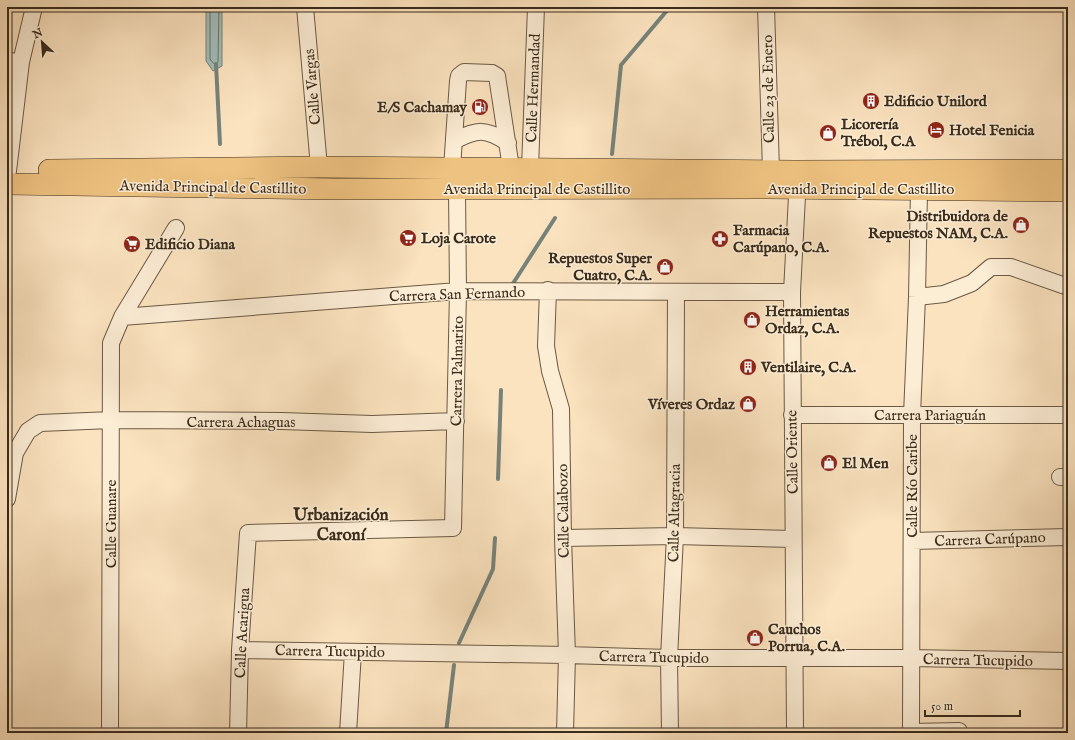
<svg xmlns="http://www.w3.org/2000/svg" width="1075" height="740" font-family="'IM FELL English',serif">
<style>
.water{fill:#a1bdba;stroke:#77837a}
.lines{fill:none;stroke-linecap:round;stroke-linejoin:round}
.shore{stroke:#6d746a;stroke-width:1}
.stream{stroke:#77837a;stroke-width:4}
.minor-casing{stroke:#6a5944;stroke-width:18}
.major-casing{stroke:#392b1b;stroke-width:22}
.minor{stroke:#fcedd5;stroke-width:16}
.major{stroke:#eec280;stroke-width:21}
.labels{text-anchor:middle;stroke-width:3;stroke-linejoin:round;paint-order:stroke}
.street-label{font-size:15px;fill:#392b1b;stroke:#fcedd5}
.poi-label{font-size:15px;font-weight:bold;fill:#392b1b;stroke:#fcedd5;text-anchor:start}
.quarter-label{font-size:17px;font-weight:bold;fill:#392b1b;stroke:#fcedd5}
</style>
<rect width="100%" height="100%" fill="#fbe3bf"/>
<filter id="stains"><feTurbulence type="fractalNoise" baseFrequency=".005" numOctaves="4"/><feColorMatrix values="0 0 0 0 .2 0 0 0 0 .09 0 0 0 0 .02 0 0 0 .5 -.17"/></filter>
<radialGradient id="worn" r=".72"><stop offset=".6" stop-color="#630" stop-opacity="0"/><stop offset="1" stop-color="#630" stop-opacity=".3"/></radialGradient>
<path class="water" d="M206,7H222V66L213,71L206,61Z"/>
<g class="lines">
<path class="shore" d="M210,7V59L215,65L218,62L219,7"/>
<path class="stream" d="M216,64L220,144
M612,154L621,65L670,7
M512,285L555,218
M498,479L501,390
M459,643L493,569L495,538
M446,733L454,665"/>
<g class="minor-casing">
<path id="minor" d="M305,7L319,167
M766,7L771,171
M7,61L21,62
M454,141C477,129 486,128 508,143
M452,168L458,81L459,76L464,72L492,73L497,76L511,168
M530,168L536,7
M8,171L21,62L34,7
M919,190L917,297L912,415L911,732L959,731V733
M548,290L546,346L550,371L561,409L563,538L567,655L565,733
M917,297L944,294L972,283L991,267H1011L1068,287
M122,317L458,291L792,292
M792,415H1068
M1060,477H1068
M7,499L15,453L28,431L40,423L111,420L282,421L372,424L456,421
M563,538L675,536L793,539
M912,541L1068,537
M240,650L567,655L669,658H911L1068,661
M110,733L111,343L122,317L176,228
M238,733L240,650L248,533L453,528L458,291L457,190
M348,733L353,652
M670,733L669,658L675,536L676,292
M795,733L792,292L798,177"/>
</g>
<g class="major-casing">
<path id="major" d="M49,170L319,167L797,171L1068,170
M7,184L335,189L767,188L1068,191"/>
</g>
<use href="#minor" class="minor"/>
<use href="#major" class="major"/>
</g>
<defs>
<g id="building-disc" transform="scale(0.9)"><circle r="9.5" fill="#8f2418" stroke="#fcedd5"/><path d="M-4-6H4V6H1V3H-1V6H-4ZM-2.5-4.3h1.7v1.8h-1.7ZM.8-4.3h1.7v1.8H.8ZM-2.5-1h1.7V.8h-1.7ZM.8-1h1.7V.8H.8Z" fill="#fff"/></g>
<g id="fuel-disc" transform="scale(0.9)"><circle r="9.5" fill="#8f2418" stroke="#fcedd5"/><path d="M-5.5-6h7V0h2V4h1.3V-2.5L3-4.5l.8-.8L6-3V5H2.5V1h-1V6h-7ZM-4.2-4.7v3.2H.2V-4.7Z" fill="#fff"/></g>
<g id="hotel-disc" transform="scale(0.9)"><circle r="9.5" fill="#8f2418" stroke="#fcedd5"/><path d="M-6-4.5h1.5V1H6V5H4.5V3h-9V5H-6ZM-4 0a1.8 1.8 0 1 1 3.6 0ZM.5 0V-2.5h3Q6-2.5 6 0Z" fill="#fff"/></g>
<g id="shop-disc" transform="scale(0.9)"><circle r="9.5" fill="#8f2418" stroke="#fcedd5"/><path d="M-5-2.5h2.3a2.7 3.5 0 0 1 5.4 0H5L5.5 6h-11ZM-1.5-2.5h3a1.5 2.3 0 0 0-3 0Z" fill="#fff"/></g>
<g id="supermarket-disc" transform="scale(0.9)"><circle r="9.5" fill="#8f2418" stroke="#fcedd5"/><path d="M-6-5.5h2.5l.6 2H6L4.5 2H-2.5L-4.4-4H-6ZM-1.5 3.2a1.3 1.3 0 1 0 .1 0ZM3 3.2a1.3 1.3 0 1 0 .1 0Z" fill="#fff"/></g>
<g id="pharmacy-disc" transform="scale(0.9)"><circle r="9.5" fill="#8f2418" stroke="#fcedd5"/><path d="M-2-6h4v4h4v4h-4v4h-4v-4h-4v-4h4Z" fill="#fff"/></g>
</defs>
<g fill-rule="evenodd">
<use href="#building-disc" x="871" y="101"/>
<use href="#fuel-disc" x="480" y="107"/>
<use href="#hotel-disc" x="936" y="130"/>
<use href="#shop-disc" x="828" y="133"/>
<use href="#shop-disc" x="1021" y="225"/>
<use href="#supermarket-disc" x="408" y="238"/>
<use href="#pharmacy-disc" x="720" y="239"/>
<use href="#supermarket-disc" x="132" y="244"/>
<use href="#shop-disc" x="665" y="267"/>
<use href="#shop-disc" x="752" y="320"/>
<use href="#building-disc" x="748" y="367"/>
<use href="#shop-disc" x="748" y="404"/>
<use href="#shop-disc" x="829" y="463"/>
<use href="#shop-disc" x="755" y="638"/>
</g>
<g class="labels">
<g class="street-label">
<text transform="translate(312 87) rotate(-95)" y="5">Calle Vargas</text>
<text transform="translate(533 88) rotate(-88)" y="5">Calle Hermandad</text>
<text transform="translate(768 89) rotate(-91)" y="5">Calle 23 de Enero</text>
<text transform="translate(213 187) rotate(1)" y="5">Avenida Principal de Castillito</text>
<text x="537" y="194">Avenida Principal de Castillito</text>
<text x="861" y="194">Avenida Principal de Castillito</text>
<text transform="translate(457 294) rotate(-2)" y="5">Carrera San Fernando</text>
<text transform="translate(457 371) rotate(-89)" y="5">Carrera Palmarito</text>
<text x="930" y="420">Carrera Pariaguán</text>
<text x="241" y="427">Carrera Achaguas</text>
<text transform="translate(792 452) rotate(-91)" y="5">Calle Oriente</text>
<text transform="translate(912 486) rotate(-90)" y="5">Calle Río Caribe</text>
<text transform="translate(563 511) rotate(-91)" y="5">Calle Calabozo</text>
<text transform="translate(674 513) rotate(-89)" y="5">Calle Altagracia</text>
<text transform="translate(111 524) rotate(-90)" y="5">Calle Guanare</text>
<text transform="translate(990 539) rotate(-2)" y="5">Carrera Carúpano</text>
<text transform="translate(242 633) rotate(-87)" y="5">Calle Acarigua</text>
<text transform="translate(330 651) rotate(1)" y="5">Carrera Tucupido</text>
<text transform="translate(654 657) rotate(1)" y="5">Carrera Tucupido</text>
<text transform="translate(978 660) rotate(1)" y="5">Carrera Tucupido</text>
</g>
<g class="poi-label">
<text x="884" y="106">Edificio Unilord</text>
<text x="467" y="112" text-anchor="end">E/S Cachamay</text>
<text x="841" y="129">Licorería<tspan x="841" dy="17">Trébol, C.A</tspan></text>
<text x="949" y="135">Hotel Fenicia</text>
<text x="1008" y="221" text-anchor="end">Distribuidora de<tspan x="1008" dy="17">Repuestos NAM, C.A.</tspan></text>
<text x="733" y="235">Farmacia<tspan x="733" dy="17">Carúpano, C.A.</tspan></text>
<text x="421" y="243">Loja Carote</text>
<text x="145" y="249">Edificio Diana</text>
<text x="652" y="263" text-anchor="end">Repuestos Super<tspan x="652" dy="17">Cuatro, C.A.</tspan></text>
<text x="765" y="316">Herramientas<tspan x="765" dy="17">Ordaz, C.A.</tspan></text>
<text x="761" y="372">Ventilaire, C.A.</text>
<text x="735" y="409" text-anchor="end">Víveres Ordaz</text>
<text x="842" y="468">El Men</text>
<text x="768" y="634">Cauchos<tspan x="768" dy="17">Porrua, C.A.</tspan></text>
</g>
<g class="quarter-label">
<text x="341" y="520">Urbanización<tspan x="341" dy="20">Caroní</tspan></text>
</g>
</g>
<rect width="1075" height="740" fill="none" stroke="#fbe3bf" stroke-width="24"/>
<rect x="8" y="8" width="1059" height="724" fill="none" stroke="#392b1b" stroke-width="2"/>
<rect x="12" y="12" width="1051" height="716" fill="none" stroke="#392b1b"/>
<g transform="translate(42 42) rotate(334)" stroke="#fcedd5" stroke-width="3" paint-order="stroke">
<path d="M0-3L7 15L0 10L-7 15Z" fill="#392b1b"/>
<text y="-6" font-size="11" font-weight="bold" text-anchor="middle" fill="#392b1b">N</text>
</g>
<path d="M925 710v6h95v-6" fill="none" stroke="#392b1b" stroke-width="2"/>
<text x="931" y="710" font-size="12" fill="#392b1b" stroke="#fcedd5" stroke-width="3" paint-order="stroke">50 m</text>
<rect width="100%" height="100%" filter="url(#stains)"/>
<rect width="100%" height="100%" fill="url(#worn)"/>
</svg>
